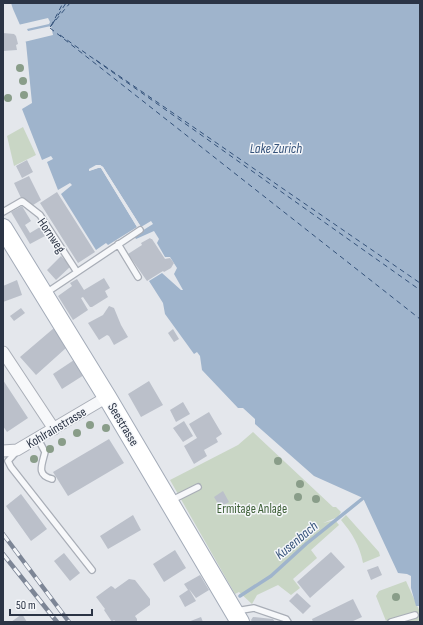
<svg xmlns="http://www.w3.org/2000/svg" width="423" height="625" font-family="'Sofia Sans Condensed',sans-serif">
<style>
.green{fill:#c9d6c5}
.water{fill:#9fb4cc}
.pier{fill:#e4e7ec}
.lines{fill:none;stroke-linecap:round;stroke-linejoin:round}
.stream{stroke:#9fb4cc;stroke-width:3.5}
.ferry{stroke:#34527a;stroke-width:1;stroke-dasharray:5 4;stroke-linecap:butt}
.building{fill:#bbc0ca}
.lane-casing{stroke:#a9aeb7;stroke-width:8}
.street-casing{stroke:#a9aeb7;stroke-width:13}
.primary-casing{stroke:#a3abb8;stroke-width:20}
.lane{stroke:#f7f8fa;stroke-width:5.5}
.street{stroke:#f7f8fa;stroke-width:11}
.primary{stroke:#fff;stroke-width:18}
.rail-casing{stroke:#7d8696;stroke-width:4.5}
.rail{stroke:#f4f6f9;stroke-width:3;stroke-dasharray:9;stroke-linecap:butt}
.tree{fill:#899d89}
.labels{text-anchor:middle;stroke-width:3;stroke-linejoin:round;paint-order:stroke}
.street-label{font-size:13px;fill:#2b3445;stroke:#f4f6f9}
.park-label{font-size:13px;fill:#3f6138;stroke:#f4f6f9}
.water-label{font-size:14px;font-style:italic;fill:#34527a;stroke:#f4f6f9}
</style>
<rect width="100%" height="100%" fill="#e4e7ec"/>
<path class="green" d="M23,127L36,155L14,166L7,136Z
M253,432L333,507H336L341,512L338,517L323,523L335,520L339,525L311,550L317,558L293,579L300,588L291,595L278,585L257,595L252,604L239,592L235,594L170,480L238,445Z
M346,515L379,552L380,556L363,563C360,546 352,533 341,520Z
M406,581L420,612V622H392L390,619L386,621L376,596L379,591Z"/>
<path class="water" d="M11,3H420V606H416L411,588V576L407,574L398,573L363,498L314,476L255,424V419L243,408H238L202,370L200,356L197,352L194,354L165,314L163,303L149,281L162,273L181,290H183L174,274L177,268L170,257H165L157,243L159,239L154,231L136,239L134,236L153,224L151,221L141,227L103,167L100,165L90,169L89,171L98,168H101L137,227L108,245L106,243L96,250L61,194L72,185L70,183L58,190L47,162L53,159L51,156L42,160L22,109L32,103L26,43L20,25L13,9Z"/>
<path class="pier" d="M48,18L50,22L49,24L27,29L28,31L51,26L53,35L24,42L18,25Z
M96,165H100L103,167L141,227H137L101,168H98L89,171V169Z"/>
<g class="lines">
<path class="stream" d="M240,596L271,576L306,544L367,495"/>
<path class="ferry" d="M53,23L66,3
M51,26L63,3
M50,27L70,3
M50,28L420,319
M60,35L420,290
M96,60L420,283"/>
</g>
<path class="building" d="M3,33L14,34L16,36L18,44L16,45L17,50L3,51Z
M27,160L33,172L22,178L16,166Z
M29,176L41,200L30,207L22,200L14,183Z
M57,192L95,252L78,263L40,203Z
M22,206L31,221L25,225L30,233L40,227L45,236L30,244L11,212Z
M150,238L151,239H152L165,259L170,258L174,263L171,268L164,272L163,271L147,281L128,254L142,245L141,243Z
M61,256L71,266L56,280L47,270Z
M104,278L110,288L105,291L108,297L92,307H90L83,297L81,298L88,310L73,320L58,296L72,286L70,283L77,279L84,290Z
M17,280L22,295L3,302V286Z
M109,306L114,308L121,325L128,337L114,345L109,336L107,335L99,340L88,323L103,315Z
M21,308L25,313L14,321L10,316Z
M54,328L66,348L36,375L20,357Z
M173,329L179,339L174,342L168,333Z
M74,360L84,375L62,389L53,374Z
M3,380L28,418L7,432L3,426Z
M149,381L163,405L141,417L128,394Z
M183,402L190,414L176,422L170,410Z
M209,412L222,434L216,438L218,442L204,450L207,456L194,464L184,446L197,438L189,424Z
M184,421L193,436L183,442L173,428Z
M109,439L124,463L68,496L53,472Z
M223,491L229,502L220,507L214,497Z
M21,494L47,529L31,541L6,506Z
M133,515L141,530L108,549L100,536Z
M175,550L186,568L164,582L153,564Z
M331,552L345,567L310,598L297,582Z
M64,553L80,573L70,581L54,561Z
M378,566L382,575L371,580L367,570Z
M200,575L209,590L196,598L189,589L196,601L185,607L179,596L188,590L184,584Z
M129,579L135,580L150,599V605L135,616L137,619V622H116L114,620L112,622L104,610L105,609L96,597L111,586L113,587L115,589Z
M297,593L311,606L303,614L289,601Z
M353,599L362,617L351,622H313L312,619Z
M22,614L27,622H11Z
M201,617L203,622H188Z
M253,617L273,619L275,622H252L251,620Z"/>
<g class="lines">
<g class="lane-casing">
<path id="lane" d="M3,212L22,201L40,215L77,272
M118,244L138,277
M46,293L140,230
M38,439L45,452C42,465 36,475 52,479
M17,451L8,461L11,467L92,570
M172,500L198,487
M236,611L254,608L286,619L288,622
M391,622L415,615"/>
</g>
<g class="street-casing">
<path id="street" d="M3,352L54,429
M3,451L17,450L107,397"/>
</g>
<g class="primary-casing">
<path id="primary" d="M3,228L107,397L240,622"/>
</g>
<use href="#lane" class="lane"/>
<use href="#street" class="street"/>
<use href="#primary" class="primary"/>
<g class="rail-casing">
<path id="rail" d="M3,534L69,622
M3,554L57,622"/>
</g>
<use href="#rail" class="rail"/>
</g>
<g class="tree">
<circle cx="20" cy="68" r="4"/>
<circle cx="23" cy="81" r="4"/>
<circle cx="24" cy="95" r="4"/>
<circle cx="8" cy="98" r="4"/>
<circle cx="90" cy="425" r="4"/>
<circle cx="106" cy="428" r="4"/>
<circle cx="77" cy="433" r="4"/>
<circle cx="62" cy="442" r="4"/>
<circle cx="50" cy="449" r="4"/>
<circle cx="34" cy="459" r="4"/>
<circle cx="278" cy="461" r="4"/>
<circle cx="300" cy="484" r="4"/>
<circle cx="298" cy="497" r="4"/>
<circle cx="316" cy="499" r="4"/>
<circle cx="396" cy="597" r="4"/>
</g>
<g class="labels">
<g class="street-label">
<text transform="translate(52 235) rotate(56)" y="5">Hornweg</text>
<text transform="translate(124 424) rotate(59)" y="5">Seestrasse</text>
<text transform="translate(56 427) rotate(-31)" y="5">Kohlrainstrasse</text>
</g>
<g class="park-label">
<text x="252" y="513">Ermitage Anlage</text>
</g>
<g class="water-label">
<text x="276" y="153">Lake Zurich</text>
<text transform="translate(296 540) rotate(-40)" y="5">Kusenbach</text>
</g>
</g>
<rect width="423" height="625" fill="none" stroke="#2b3445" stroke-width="8"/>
<path d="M10 609v6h82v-6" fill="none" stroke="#2b3445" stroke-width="2"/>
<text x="16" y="609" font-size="12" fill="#2b3445" stroke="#f4f6f9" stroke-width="3" paint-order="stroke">50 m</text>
</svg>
